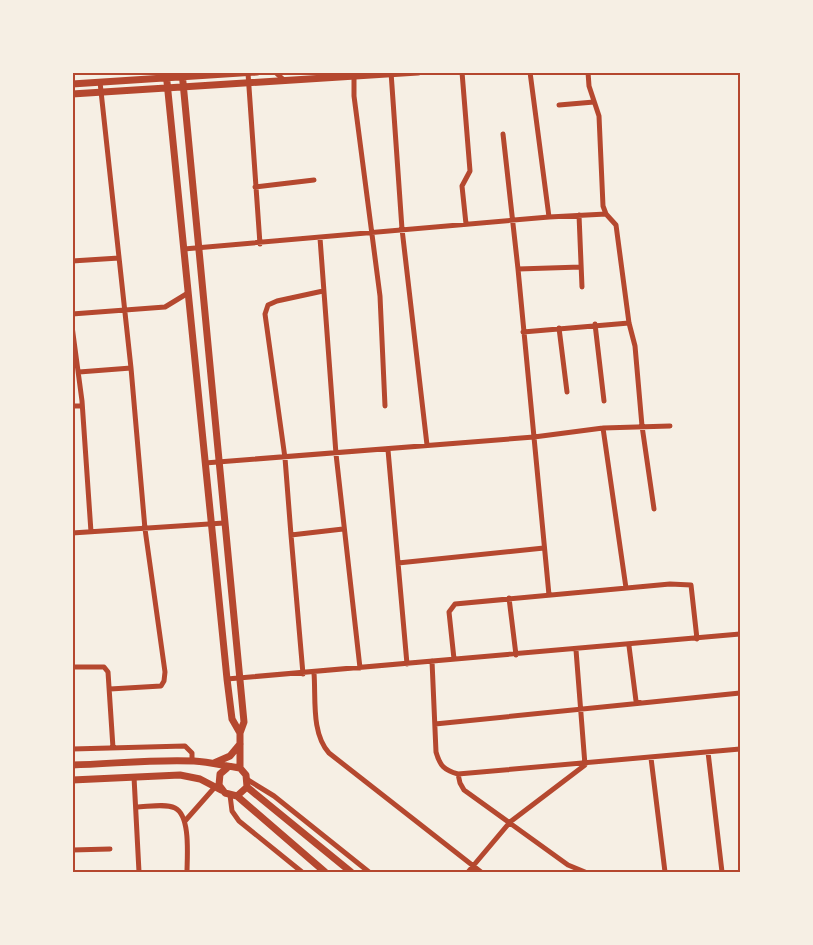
<svg xmlns="http://www.w3.org/2000/svg" width="813" height="945" font-family="Barlow,sans-serif">
<style>
.lines{fill:none;stroke-linecap:round;stroke-linejoin:round}
.minor{stroke:#b5482f;stroke-width:5}
.tertiary{stroke:#b5482f;stroke-width:7}
.neatline{fill:none;stroke:#b5482f;stroke-width:2}
</style>
<rect width="100%" height="100%" fill="#f6efe4"/>
<g class="lines">
<path class="minor" d="M275,72L285,81
M354,72V96L380,296L385,406
M391,72L402,229L427,445
M462,72L470,171L462,186L466,224
M588,72L589,86L599,116L603,206L606,214L616,225L629,323L635,346L642,426L654,509
M248,73L260,244
M100,82L131,368
M559,105L594,102
M503,134L518,269L581,267
M255,187L314,180
M579,215L582,287
M549,217L606,214
M320,238L336,454L360,668
M184,249L549,217L530,72
M72,261L119,258
M518,269L549,595
M72,314L165,307L188,293
M595,324L604,401
M72,326L82,401L91,532
M559,328L567,392
M523,332L629,323
M79,372L131,368L145,529L165,672L164,681L161,686L110,689
M72,406H82
M603,428L626,588
M388,450L407,664
M205,463L534,437L603,428L670,426
M72,533L224,523
M291,535L285,458L265,314L268,305L277,301L323,291
M398,563L544,548
M509,598L516,655
M629,646L636,701L642,703L740,693
M454,659L449,612L455,604L670,584L691,585L697,639
M432,661L436,752C440,766 444,770 458,774L740,749
M72,667H104L108,672L113,748
M314,673C316,698 311,733 329,753L481,872
M303,674L291,535L343,529
M227,679L740,634
M435,724L642,703
M72,749L185,746L192,753V761
M708,752L722,872
M651,758L665,872
M458,774L460,783L464,790L568,865L585,872
M134,777L139,872
M248,780L274,796L369,872
M230,795L232,811L239,821L302,872
M136,807C147,807 165,803 175,808C191,816 187,857 187,872
M185,821L215,787
M72,850L110,849
M468,872L510,822L585,765L576,650"/>
<path class="tertiary" d="M166,72L227,679L232,719L240,733
M182,72L244,722L240,733V768
M72,84L257,72
M72,94L418,72
M214,763L230,756L240,744
M72,765C112,764 154,759 194,761C210,762 225,766 240,768L246,775L247,787L237,796L225,793L219,785L220,774L227,768
M72,780L180,775L200,779L221,790
M247,787L351,872
M237,796L325,872"/>
</g>
<rect width="813" height="945" fill="none" stroke="#f6efe4" stroke-width="148"/>
<rect x="74" y="74" width="665" height="797" class="neatline"/>
</svg>
